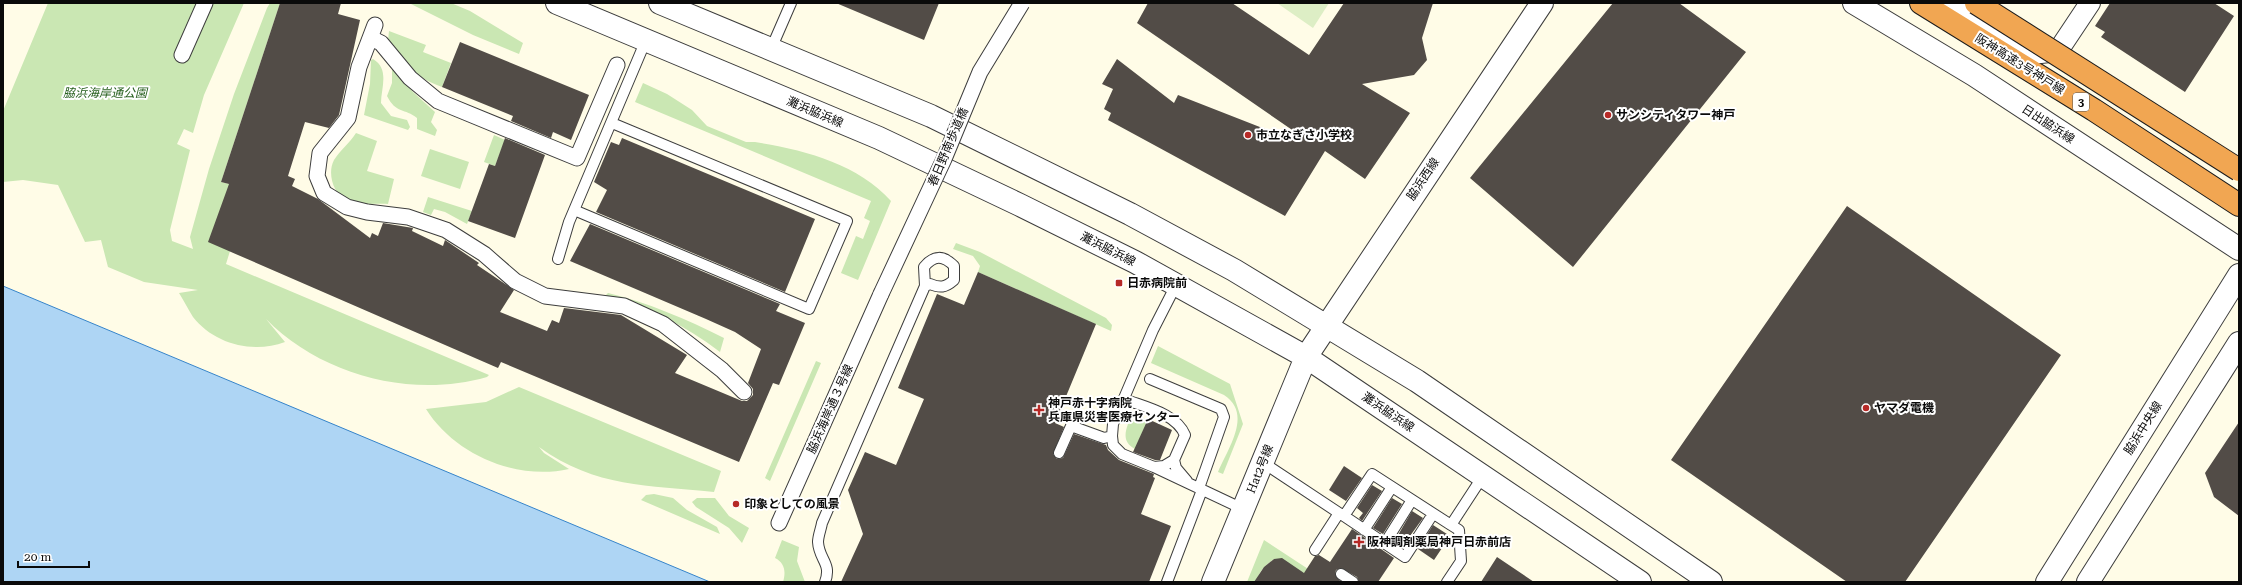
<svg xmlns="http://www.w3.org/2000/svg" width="2242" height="585" font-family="'Roboto Serif','Noto Sans JP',serif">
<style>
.green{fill:#cae7b3}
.pitch{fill:#ddeec5}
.water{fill:#aed5f4;stroke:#3684ca}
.building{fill:#524c47}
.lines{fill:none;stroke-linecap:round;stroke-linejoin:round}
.service-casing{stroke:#3d3d3d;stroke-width:12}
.pedestrian-casing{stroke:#3d3d3d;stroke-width:17}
.minor-casing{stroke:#3d3d3d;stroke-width:22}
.tertiary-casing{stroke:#3d3d3d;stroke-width:24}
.motorway-casing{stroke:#1b1b1b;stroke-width:24}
.service{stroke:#fff;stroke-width:10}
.pedestrian{stroke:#fff;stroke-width:15}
.minor{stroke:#fff;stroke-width:20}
.tertiary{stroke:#fff;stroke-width:22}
.motorway{stroke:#f1a652;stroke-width:22}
.pedestrian-bridge-casing{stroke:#3d3d3d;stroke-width:17;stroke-linecap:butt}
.motorway-bridge-casing{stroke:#1b1b1b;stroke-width:24;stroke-linecap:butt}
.pedestrian-bridge{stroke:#fff;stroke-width:15}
.motorway-bridge{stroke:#f1a652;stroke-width:22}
.poi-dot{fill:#b62926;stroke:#fff;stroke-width:1.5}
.labels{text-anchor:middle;stroke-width:4;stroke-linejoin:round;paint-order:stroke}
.shield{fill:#fff;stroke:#545454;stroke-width:1}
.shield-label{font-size:11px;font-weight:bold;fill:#0a0a0a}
.street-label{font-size:12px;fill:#0a0a0a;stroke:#fff}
.park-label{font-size:12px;font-style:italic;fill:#265f1d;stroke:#fff}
.poi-label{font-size:12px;font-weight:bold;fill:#0a0a0a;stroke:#fff;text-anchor:start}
</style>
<rect width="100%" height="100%" fill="#fffce7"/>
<path class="green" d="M48,3H244L204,95L193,133L184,129L177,144L190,150L170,230L172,241L193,249L190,237L209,169L234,94L267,8L270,3H280L221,182L229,184L230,251L226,264L489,375L487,377C411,399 321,375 266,319L285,342C253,354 214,344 193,317C188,309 184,301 179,293L198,290L144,282L108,267L101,240L85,242L58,185L23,180L3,182V111Z
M409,3H451L470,11L523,43L519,54L473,35Z
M389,31L426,45L423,52L451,63L442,87C414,77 405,63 388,41Z
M373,59C390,69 381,88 381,103L391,116L407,120L410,127L408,130L364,115L370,84L371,60Z
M392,70H395L413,92L435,112L431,122L437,130L435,136L417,129V118C405,108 396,114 387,96L392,83Z
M643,83L667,94L692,110L707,126L746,142H755C804,150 857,163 891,201L858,280L841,273L856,236L863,239L870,221L864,218L871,201L635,102Z
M356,133L377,141L367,171L394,179L388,204C376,203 358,206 347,201C333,194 327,173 334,160C340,150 350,143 356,133Z
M494,135L505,140L495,166L484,162Z
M430,149L469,162L460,189L421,176Z
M428,197L472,211L467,224L445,212L434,209L431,215L423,212Z
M956,243L980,252L1106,318L1112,325L1111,331L978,272L980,266L973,256L953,249Z
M608,293C649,303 686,319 724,338L720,352C685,325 648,307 605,296Z
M1158,346L1230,384L1243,424L1223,474L1218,472C1228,448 1253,414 1224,395L1151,363Z
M816,361L821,363L770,481L765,478Z
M519,387L721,471L714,492C648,485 596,488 539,447L544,453L569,469C516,481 454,454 426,409L486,402Z
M1140,417L1148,419L1135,449C1124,443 1124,435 1128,424Z
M654,494L673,498L687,510L717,527L720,534L641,500L646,495Z
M697,498H715L729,516L749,528L742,543L729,528L696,507L692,502Z
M782,540L799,547L797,561L805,582H783C786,572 785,563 775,558Z
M1264,540L1328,582H1318L1274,559C1266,565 1258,571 1257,582H1247Z"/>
<path class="pitch" d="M1277,3H1329L1313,28Z"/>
<path class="water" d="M3,286L710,582H3Z"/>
<path class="building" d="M280,3H341L338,14L360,20L339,115L329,128L305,122L288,176L295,179L292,186L318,199L370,238L372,233L378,236L383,223L413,228L412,231L443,246L445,240L479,263L477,265L514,290L500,312L547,331L552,320L559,323L564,308L621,315L687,355L675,373L742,401H747L753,395V389L748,383L761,349L735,332L706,319L570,261L590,224L780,304L776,311L805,323L779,385L773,383L739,462L501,362L498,368L208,242L229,184L221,182Z
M836,3H939L924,40Z
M1148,3H1232L1309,55L1344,3H1433L1422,38L1427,60L1414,75L1362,84L1410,113L1365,179L1325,151L1285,216L1108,120L1111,113L1104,109L1113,89L1102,84L1117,59L1174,103L1178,95L1298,142L1301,136L1137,23Z
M1613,3H1679L1746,52L1573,267L1470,178Z
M2110,3H2214L2234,16L2185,92L2101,37L2105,32L2095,26Z
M460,42L589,95L571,140L553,132L551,138L511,121L513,116L442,87Z
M505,138L545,155L515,238L468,221L489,164L495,166Z
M622,138L815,219L785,292L596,212L607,190L594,182L611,142L619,145Z
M1847,206L2061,355L1905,582H1847L1671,460Z
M978,272L1096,324L1055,423L1064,427L1053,454L1057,459L1063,458L1074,434L1106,445L1108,450L1119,460L1154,474L1153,477L1155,478L1141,514L1171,526L1149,582H841L863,534L848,490L865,452L896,465L924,399L898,388L937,294L964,305Z
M1148,419L1172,430L1160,460H1155L1133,452Z
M2239,422V516L2214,497L2205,473Z
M1344,466L1362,478L1346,501L1329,490Z
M1372,485L1382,491L1362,521L1359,518L1363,513L1357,508Z
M1392,498L1402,504L1383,534L1373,528Z
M1412,511L1423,518L1402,547L1394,542Z
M1433,525L1450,536L1434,560L1418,549Z
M1352,529L1394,558L1378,582H1359L1357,577L1341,568L1336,570L1335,574L1341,582H1254L1264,567L1274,559L1282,558L1304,573L1315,556L1319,555L1330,562Z
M1497,557L1534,582H1481Z"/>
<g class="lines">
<g class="service-casing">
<path id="service" d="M771,49L791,3
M574,210L809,309L847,221L612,123
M558,259L569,222L646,40
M1150,379L1221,409L1224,417L1199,488
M1124,399C1144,407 1176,413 1185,435L1174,460L1164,466L1154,467L1122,454L1113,445L1112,436L1113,424L1153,330L1176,285
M1059,453L1071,426L1104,438L1112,436
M1174,460L1176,468L1187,481
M1262,462L1339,513L1315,550
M1154,467L1243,509
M1339,513L1344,516L1372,474L1451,525
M1344,516L1405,557L1433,514
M1364,530L1392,487
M1385,543L1412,500
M1341,574L1353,582
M825,582C832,563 819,560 818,542C818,536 821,529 822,523L925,286L924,267C934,255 943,255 954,266V280C945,288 940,288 930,284L925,286
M1167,582L1202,490
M1447,582L1461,561L1459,530L1451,525L1483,476"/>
</g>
<g class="pedestrian-casing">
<path id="pedestrian" d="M375,25L359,67L348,118L320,153L317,176L324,193L347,207L367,212L408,217L446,230L484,254L515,281L545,296L624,306L663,324L722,370L744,392
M371,38L381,43L410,78L438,101L577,158L617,65
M182,55L205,3
M779,523L881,294"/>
</g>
<g class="minor-casing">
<path id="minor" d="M1949,3L2032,54L2058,51
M2058,51L2090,3"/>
</g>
<g class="tertiary-casing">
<path id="tertiary" d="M557,3L879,138L1020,205L1135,262L1306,357L1640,582
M660,3L931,116L1130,214L1234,270L1417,381L1711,582
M1854,3L1974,75L2239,249
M1213,582L1306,357L1542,3
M2047,582L2239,275
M2088,582L2239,343"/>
</g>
<g class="motorway-casing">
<path id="motorway" d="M1921,3L2094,110L2239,205"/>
</g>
<use href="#service" class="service"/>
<use href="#pedestrian" class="pedestrian"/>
<use href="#minor" class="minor"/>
<use href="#tertiary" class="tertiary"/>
<use href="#motorway" class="motorway"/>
<g class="pedestrian-bridge-casing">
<path id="pedestrian-bridge" d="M881,294L944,159L980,72L1022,3"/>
</g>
<g class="motorway-bridge-casing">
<path id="motorway-bridge" d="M1976,3L2239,170"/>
</g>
<use href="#pedestrian-bridge" class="pedestrian-bridge"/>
<use href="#motorway-bridge" class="motorway-bridge"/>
</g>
<g class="poi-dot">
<circle cx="1608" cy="115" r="4"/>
<circle cx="1248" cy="135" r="4"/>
<rect x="1115" y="279" width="8" height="8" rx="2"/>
<circle cx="1866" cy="408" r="4"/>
<path d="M1037 404h4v4h4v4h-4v4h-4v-4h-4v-4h4z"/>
<circle cx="736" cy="504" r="4"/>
<path d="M1357 536h4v4h4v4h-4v4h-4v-4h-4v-4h4z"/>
</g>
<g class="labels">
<rect class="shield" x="2073" y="93" width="16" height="18" rx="3"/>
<g class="shield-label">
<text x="2081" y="106">3</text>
</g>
<g class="street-label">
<text transform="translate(2020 64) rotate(32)" y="4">阪神高速3号神戸線</text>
<text transform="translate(815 112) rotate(23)" y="4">灘浜脇浜線</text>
<text transform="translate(2048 124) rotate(33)" y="4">日出脇浜線</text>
<text transform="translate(948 147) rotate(-67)" y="4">春日野南歩道橋</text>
<text transform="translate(1423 179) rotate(-56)" y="4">脇浜西線</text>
<text transform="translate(1108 249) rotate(27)" y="4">灘浜脇浜線</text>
<text transform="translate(830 409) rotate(-66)" y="4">脇浜海岸通３号線</text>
<text transform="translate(1388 412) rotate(34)" y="4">灘浜脇浜線</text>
<text transform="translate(2143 428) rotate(-58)" y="4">脇浜中央線</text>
<text transform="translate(1260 469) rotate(-68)" y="4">Hat2号線</text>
</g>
<g class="park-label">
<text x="105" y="97">脇浜海岸通公園</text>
</g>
<g class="poi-label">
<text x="1616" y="119">サンシティタワー神戸</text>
<text x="1256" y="139">市立なぎさ小学校</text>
<text x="1127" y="287">日赤病院前</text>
<text x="1048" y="407">神戸赤十字病院<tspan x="1048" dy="14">兵庫県災害医療センター</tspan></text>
<text x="1874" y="412">ヤマダ電機</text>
<text x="744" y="508">印象としての風景</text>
<text x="1367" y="546">阪神調剤薬局神戸日赤前店</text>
</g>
</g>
<rect width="2242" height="585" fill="none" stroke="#0a0a0a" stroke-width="8"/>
<path d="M18 561v6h71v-6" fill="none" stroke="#0a0a0a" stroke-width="2"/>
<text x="24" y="561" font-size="12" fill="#0a0a0a" stroke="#ffffff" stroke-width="3" paint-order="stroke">20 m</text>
</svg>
